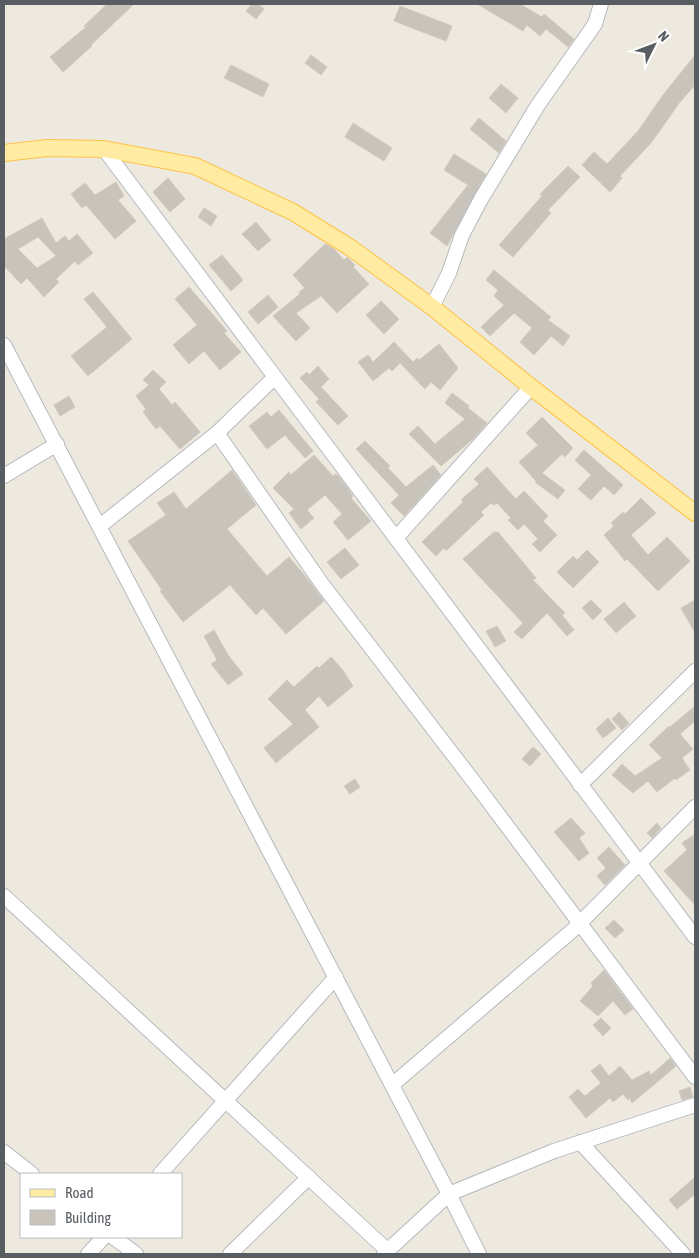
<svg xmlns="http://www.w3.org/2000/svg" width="699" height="1258" font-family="'Asap Condensed',sans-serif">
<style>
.building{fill:#c8c4bc;stroke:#d2cabd;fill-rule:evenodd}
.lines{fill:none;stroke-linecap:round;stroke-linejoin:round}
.minor-casing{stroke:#b5b9be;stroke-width:16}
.major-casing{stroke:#fec247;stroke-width:18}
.minor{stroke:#fff;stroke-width:14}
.major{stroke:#ffeca2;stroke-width:16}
</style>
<rect width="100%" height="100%" fill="#ede9df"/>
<path class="building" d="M107,4H134L91,45L92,46L63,72L50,57L86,27L84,26Z
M252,4H258L264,9L256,19L246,11Z
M477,4H520L542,17L544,14L574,39L568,47L546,29L540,36L527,25L523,31Z
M400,6L452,26L446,41L394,21Z
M311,55L327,67L321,75L305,63Z
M695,55V85L680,102L651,143L620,176L622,178L610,192L582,165L594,152L607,164L638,131L663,95Z
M231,65L269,84L263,97L224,78Z
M501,84L518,98L506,113L489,98Z
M479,118L506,141L499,153L470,129Z
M353,123L392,148L384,161L345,137Z
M454,154L486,174L447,246L430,233L468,185L444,170Z
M568,166L580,177L548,210L551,213L513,257L499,245L542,196L540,194Z
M168,178L185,199L170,212L153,192Z
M116,182L124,196L118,200L136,221L115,239L86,205L82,208L71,194L85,183L95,195Z
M204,208L217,216L211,226L198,217Z
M42,218L56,243L65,236L69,241L77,234L93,253L78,265L75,261L56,279L59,282L44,297L27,278L21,284L4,266V239ZM38,237L56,256L37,268L18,249Z
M256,222L271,240L258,251L242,234Z
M325,244L334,249L344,260L347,257L355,265L353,267L369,284L337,313L321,296L296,313L310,328L296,341L273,316L300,294L299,292L305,288L293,275Z
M222,255L243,280L231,291L209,265Z
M494,270L551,317L548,320L570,336L563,346L551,336L534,355L520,342L532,328L514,313L490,336L481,327L504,305L494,296L498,290L486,280Z
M189,287L227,331L224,333L241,352L220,370L204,351L189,364L173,345L197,325L175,299Z
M93,292L132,339L88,376L71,356L107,327L84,299Z
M268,295L278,307L258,324L248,312Z
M381,301L399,319L384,334L366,315Z
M394,342L413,362L417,358L419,360L439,344L458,368L440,390L431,382L425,389L400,363L392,371L389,368L373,381L358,362L368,355L373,362Z
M318,366L329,379L321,387L348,416L338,425L316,402L319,399L300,378L307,372L309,375Z
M153,370L166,382L159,389L172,405L175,402L200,432L180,449L160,426L156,429L143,412L146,409L136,396L149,385L143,380Z
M452,393L469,406L468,408L487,423L473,439L441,466L409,434L418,426L435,444L465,419L445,403Z
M69,396L75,407L60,416L54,405Z
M279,410L313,451L305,458L285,435L267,449L249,426L267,412L271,417Z
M542,417L573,448L565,457L562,454L542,473L565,490L558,499L535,482L536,481L519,462L538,445L526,433Z
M365,441L390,466L388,468L406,487L433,465L441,475L404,516L391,503L399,495L356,449Z
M584,450L623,485L614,495L604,486L591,500L578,489L591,475L575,460Z
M314,455L333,476L336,474L340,478L353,496L351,498L371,521L348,540L333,522L342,514L325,495L307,510L314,518L301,529L289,513L294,509L273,488L289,472L291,475Z
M487,467L516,499L524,491L548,516L543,521L557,535L540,552L532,544L538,539L524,524L518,530L508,520L511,518L497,503L494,505L491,503L481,512L484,515L446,551L444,548L436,556L422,542L463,502L461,500L479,484L474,479Z
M232,470L256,505L227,529L267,576L289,557L306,577L324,601L286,634L263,608L256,615L230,585L183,622L160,591L162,590L128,541L166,515L157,503L174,492L186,509Z
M641,498L656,513L631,535L648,555L667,537L690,561L658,591L627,559L625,561L604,535L614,526L611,523L623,512L625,514Z
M494,532H498L536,578L533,580L565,613L562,615L574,630L567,636L547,613L522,639L514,632L523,623L463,559Z
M345,548L359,565L341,579L327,562Z
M587,550L599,562L573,588L557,572L573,556L577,560Z
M591,600L602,611L593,620L582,608Z
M695,600V633L681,608Z
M624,602L636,616L616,633L604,619Z
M497,626L506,641L495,647L486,631Z
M214,630L228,655L243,674L228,685L211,664L217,660L204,636Z
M331,657L342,669L353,686L328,707L319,696L305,710L319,727L276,763L264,748L293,724L268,699L287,680L294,687L317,666L319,668Z
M695,706V721L680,734L693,749L682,758L690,770L676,780L675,778L657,792L648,781L633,793L612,775L622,764L635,776L662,758L649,745L669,726L670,727Z
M619,712L629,723L622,730L612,719Z
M608,718L616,728L603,738L596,729Z
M533,747L541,754L530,766L522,759Z
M355,779L360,787L350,794L344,786Z
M571,818L585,833L579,838L589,853L579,861L554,832Z
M657,823L661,828L652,838L647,833Z
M695,834V905L664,871L687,850L682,843Z
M609,847L625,865L605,885L597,876L606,868L597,858Z
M614,920L624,930L615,938L605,928Z
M604,970L633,1009L625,1015L613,1001L598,1016L580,1001L593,986L591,983Z
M601,1018L611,1028L603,1036L593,1025Z
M670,1058L676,1066L656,1083L655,1081L656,1083L632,1103L630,1098L628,1100L623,1094L613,1102L610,1098L586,1118L569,1097L578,1089L585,1096L601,1083L591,1071L600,1064L609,1076L620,1066L632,1080L649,1071L651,1075Z
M690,1087L693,1097L682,1100L679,1091Z
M695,1177V1194L677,1209L669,1200Z"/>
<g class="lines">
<g class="minor-casing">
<path id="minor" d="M104,149L695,937
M432,307L449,273L462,235L481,199L538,105L595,24L601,4
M4,345L449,1194L479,1254
M217,433L322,584L474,782L695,1077
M4,476L57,444
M100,526L217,433L275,377
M396,538L531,387
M580,785L695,671
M4,896L388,1251
M392,1085L574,929L695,807
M580,1142L683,1254
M4,1152L32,1174
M160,1174L336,977
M113,1237L136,1254
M88,1254L104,1237
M230,1254L309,1177
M384,1254L449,1194L554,1151L695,1105"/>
</g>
<g class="major-casing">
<path id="major" d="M4,153L47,148L104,149L195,166L293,212L351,248L432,307L531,387L695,513"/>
</g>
<use href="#minor" class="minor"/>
<use href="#major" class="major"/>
</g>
<rect width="699" height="1258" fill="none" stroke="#585d62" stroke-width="10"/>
<rect x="20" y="1173" width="162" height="65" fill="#ffffff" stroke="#bcbec0"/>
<rect x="30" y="1189" width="25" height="8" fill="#ffeca2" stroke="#bcbec0"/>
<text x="65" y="1198" font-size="15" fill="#585d62">Road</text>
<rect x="30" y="1210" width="25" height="15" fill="#c8c4bc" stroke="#bcbec0"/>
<text x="65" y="1223" font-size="15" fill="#585d62">Building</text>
<g transform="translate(654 45) rotate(48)" stroke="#ffffff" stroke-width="4" paint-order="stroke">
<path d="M0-4L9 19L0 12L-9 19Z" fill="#585d62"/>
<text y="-8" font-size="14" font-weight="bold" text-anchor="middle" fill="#585d62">N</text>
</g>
</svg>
